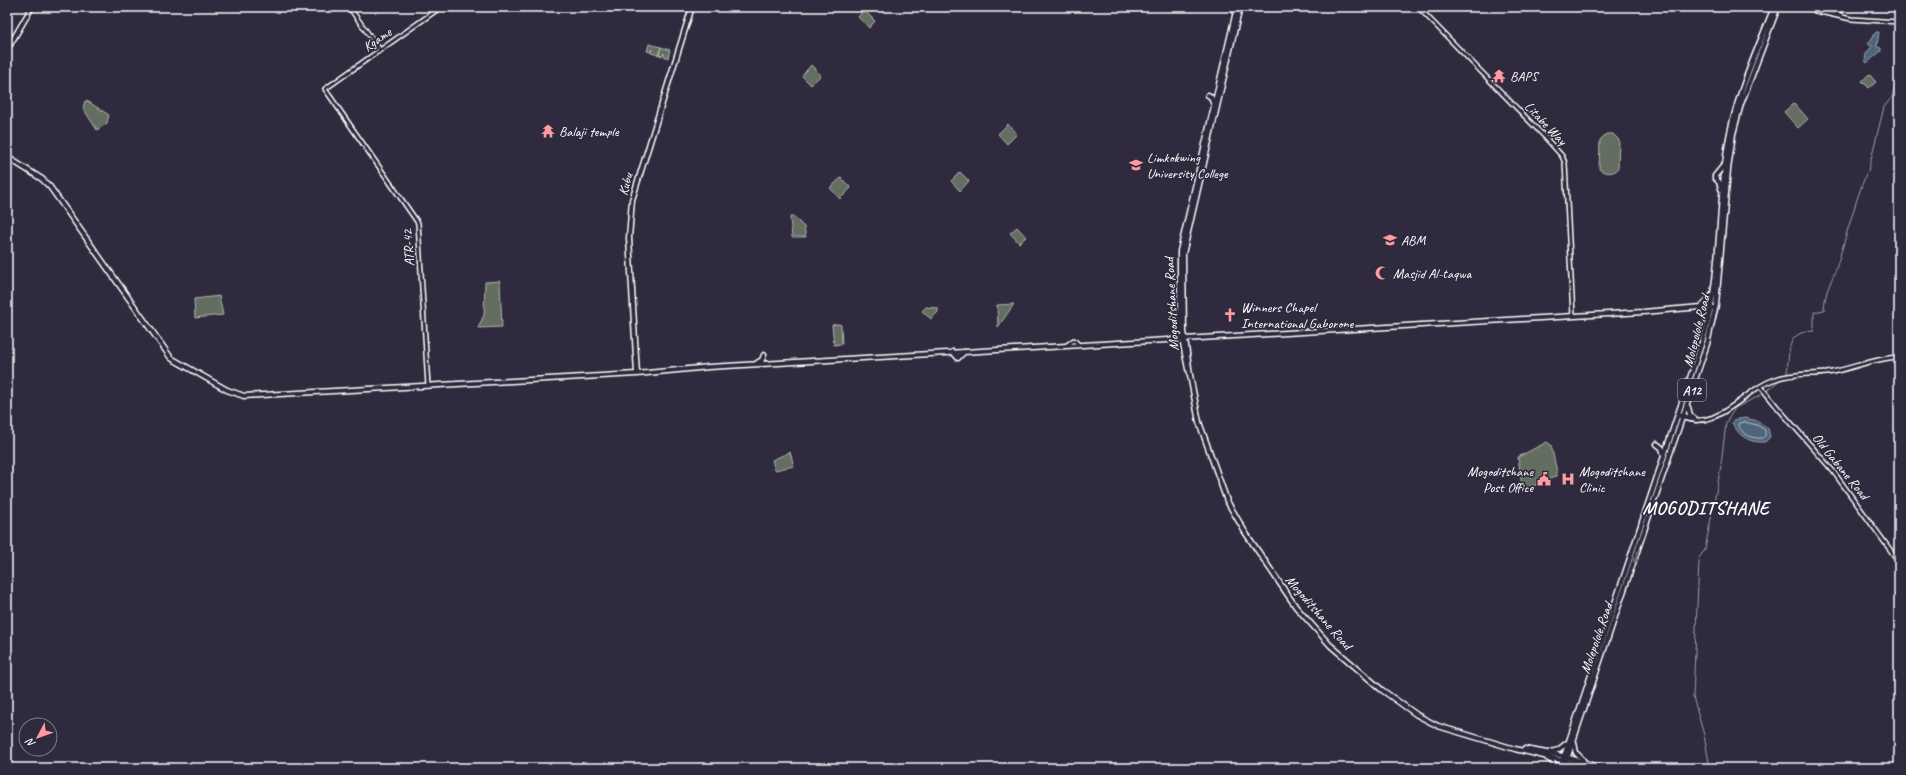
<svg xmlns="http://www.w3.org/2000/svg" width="1906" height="775" font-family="Caveat,sans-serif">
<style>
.green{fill:#646d61;stroke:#b2b6b0}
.water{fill:#50657b;stroke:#96a3b0}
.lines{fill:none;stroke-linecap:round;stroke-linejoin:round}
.shore{stroke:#b9c1ca;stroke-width:1}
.stream{stroke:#96a3b0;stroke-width:1}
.minor-casing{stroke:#fff;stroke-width:6}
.major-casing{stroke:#fff;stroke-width:7}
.minor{stroke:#2f2a3d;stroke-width:3}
.major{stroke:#2f2a3d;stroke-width:4}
.oneway{stroke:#6d6a77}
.labels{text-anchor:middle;stroke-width:3.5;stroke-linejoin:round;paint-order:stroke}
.shield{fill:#2f2a3d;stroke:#c1bfc5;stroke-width:1}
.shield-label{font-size:13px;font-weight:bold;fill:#fff}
.street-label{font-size:14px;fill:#fff;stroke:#2f2a3d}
.poi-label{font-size:14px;fill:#fff;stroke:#2f2a3d;text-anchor:start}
.district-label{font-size:18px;font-weight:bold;letter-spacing:1px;fill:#fff;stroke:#2f2a3d}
</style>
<rect width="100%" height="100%" fill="#2f2a3d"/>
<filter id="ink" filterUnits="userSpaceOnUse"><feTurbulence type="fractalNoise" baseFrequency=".025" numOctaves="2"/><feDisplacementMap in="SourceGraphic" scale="8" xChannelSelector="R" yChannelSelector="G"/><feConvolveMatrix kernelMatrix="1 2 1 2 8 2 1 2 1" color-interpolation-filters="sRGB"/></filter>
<g filter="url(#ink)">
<path class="green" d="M864,10L875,21L869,28L858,17Z
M649,44L661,47L658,55L651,53L652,49L650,52L647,51Z
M661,47L670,50L668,58L664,56V53L663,56L659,55Z
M811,65L821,75L811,85L802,76Z
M1869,74L1876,82L1869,88L1862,81Z
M85,101H87L109,115L107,123L97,130L83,108Z
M1794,103L1808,119L1798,128L1784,112Z
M1008,124L1017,134L1007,144L998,134Z
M1606,134H1613L1619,140L1618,169C1613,174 1605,174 1599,169L1600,140Z
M960,172L969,181L960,191L951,181Z
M841,178L851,188L840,199L830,188Z
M792,215L804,227L806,237H792L790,218Z
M1017,227L1026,237L1019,243L1010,233Z
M500,281L502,327L478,328L484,315L485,282Z
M219,296L223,315L195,318L194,299Z
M1014,304L998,327L997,305Z
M926,307L938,308V312L931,319L922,311Z
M838,324L841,325L842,344L834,345L832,325Z
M1547,442L1551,445L1557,472V476L1526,489L1522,487L1518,457Z
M790,452L794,466L775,470L772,460Z"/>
<path class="water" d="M1876,32H1879L1877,47L1881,48V51L1867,63L1865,61L1866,54L1872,46L1868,44Z
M1745,418L1758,421L1768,428L1770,437L1765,442C1749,443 1740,437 1732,423L1733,420Z"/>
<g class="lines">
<path class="shore" d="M1745,422L1757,425L1765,430V436L1763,438C1752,439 1743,435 1738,425L1739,423Z"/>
<path class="stream" d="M1868,171L1884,107L1892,97L1899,69
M1787,373C1790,352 1785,331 1814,331V312L1824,310C1825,291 1830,285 1836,269C1846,237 1854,205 1866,174
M1769,389L1781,379
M1721,464L1726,423L1735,408L1763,394
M1699,558L1705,549L1721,466
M1699,561L1693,697L1704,735L1710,768"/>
<g class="minor-casing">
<path id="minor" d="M349,7L380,50
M1418,7L1545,137L1562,156L1565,163L1573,316
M1814,7L1815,11L1818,12L1821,10V7
M1823,7L1841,15
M1820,12L1851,19L1899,22
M1067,345L1074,340L1079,345
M428,386L418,223L325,89L441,7
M1761,387L1778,408L1833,471L1899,562
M1681,414L1693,419
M1678,416C1719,434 1741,390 1776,379C1791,373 1811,375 1827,373C1851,369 1874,358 1899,357"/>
</g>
<g class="major-casing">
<path id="major" d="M1240,7L1183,254L1184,331L1190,375L1199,422L1227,501L1245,532L1296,607L1330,645L1382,690L1417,715L1438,726L1515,749L1592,768
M7,50L32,7
M1208,95L1211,97L1213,103
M7,157L42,179L50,187L171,358L227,390L244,396L637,374L709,367L1643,312L1701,307L1715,308
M7,162L11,161
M1715,176L1724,165
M1715,178L1719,182L1721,189
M1701,307L1711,296
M1701,309L1705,313L1707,320
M953,352L958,358L964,352
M757,363L762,360L764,355
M1188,369L1180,329V251L1237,7
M637,374L629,238L632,200L692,7
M1688,407L1690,415L1696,420
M1657,444L1662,448L1664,456
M1574,742L1576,753L1583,760
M1525,749L1563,756L1602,768
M1551,752L1558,750L1567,743
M1547,758L1552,761L1556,768
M1560,768L1705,333C1721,273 1718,210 1727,149C1734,100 1756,53 1774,7
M1564,768L1707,344L1716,305L1728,170L1733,134L1741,104L1778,7
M1571,768L1580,766"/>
</g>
<use href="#minor" class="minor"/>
<use href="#major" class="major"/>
</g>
<defs><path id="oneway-shaft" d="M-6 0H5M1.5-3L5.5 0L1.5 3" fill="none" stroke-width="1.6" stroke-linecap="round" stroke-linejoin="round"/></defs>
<use class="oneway" href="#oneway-shaft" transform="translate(1636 557) rotate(108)"/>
</g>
<defs>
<g id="temple-bare" transform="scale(1.08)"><path d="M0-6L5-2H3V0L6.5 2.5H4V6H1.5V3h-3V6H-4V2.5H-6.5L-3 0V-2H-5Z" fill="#ff9aa2" stroke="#2f2a3d" stroke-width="2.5" paint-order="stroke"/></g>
<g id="university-bare" transform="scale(1.08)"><path d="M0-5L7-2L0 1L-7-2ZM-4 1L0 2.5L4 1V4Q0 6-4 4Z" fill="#ff9aa2" stroke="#2f2a3d" stroke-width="2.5" paint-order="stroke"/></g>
<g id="mosque-bare" transform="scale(1.08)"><path d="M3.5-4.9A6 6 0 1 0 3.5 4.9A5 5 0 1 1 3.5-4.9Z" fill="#ff9aa2" stroke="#2f2a3d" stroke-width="2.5" paint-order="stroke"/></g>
<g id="church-bare" transform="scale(1.08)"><path d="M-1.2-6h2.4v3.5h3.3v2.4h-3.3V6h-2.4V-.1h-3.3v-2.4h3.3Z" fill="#ff9aa2" stroke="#2f2a3d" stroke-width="2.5" paint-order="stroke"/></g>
<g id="civic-bare" transform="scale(1.08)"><path d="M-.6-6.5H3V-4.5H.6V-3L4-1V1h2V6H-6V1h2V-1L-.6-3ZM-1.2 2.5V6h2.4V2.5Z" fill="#ff9aa2" stroke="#2f2a3d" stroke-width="2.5" paint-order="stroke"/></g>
<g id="hospital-bare" transform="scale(1.08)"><path d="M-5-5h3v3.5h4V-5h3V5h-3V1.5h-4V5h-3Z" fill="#ff9aa2" stroke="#2f2a3d" stroke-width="2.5" paint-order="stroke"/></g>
</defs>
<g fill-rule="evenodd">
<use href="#temple-bare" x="1499" y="76"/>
<use href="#temple-bare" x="548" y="131"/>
<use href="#university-bare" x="1136" y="165"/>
<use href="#university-bare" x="1390" y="240"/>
<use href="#mosque-bare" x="1382" y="273"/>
<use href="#church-bare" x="1230" y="315"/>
<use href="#civic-bare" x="1544" y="479"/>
<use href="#hospital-bare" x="1568" y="479"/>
</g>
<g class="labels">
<rect class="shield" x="1678" y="379" width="28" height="22" rx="3"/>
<g class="shield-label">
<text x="1692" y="395">A12</text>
</g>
<g class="street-label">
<text transform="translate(377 39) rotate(-35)" y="5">Kgame</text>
<text transform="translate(1546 123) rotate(46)" y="5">Litabe Way</text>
<text transform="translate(625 184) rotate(-75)" y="5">Kubu</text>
<text transform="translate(408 248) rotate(-94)" y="5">ATR-42</text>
<text transform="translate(1171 304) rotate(-93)" y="5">Mogoditshane Road</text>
<text transform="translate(1696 331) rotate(-76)" y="5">Molepolole Road</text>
<text transform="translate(1841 466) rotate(51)" y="5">Old Gabane Road</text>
<text transform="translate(1319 612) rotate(49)" y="5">Mogoditshane Road</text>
<text transform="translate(1596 638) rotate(-71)" y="5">Molepolole Road</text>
</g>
<g class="poi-label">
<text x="1510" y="81">BAPS</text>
<text x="559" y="136">Balaji temple</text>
<text x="1147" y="162">Limkokwing<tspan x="1147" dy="16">University College</tspan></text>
<text x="1401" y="245">ABM</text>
<text x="1393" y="278">Masjid Al-taqwa</text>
<text x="1241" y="312">Winners Chapel<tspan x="1241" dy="16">International Gaborone</tspan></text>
<text x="1533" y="476" text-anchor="end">Mogoditshane<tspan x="1533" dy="16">Post Office</tspan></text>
<text x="1579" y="476">Mogoditshane<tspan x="1579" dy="16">Clinic</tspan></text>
</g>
<g class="district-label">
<text x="1706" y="514">MOGODITSHANE</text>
</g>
</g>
<rect width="1906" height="775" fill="none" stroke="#2f2a3d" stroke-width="24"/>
<rect x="12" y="12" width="1882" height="751" fill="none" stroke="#fff" stroke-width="1.5" filter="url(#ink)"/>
<g transform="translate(38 737) rotate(229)"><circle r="19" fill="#2f2a3d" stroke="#827f8b"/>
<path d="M0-3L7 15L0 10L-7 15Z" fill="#ff9aa2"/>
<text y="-6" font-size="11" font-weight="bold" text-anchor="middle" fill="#ffffff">N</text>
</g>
</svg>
